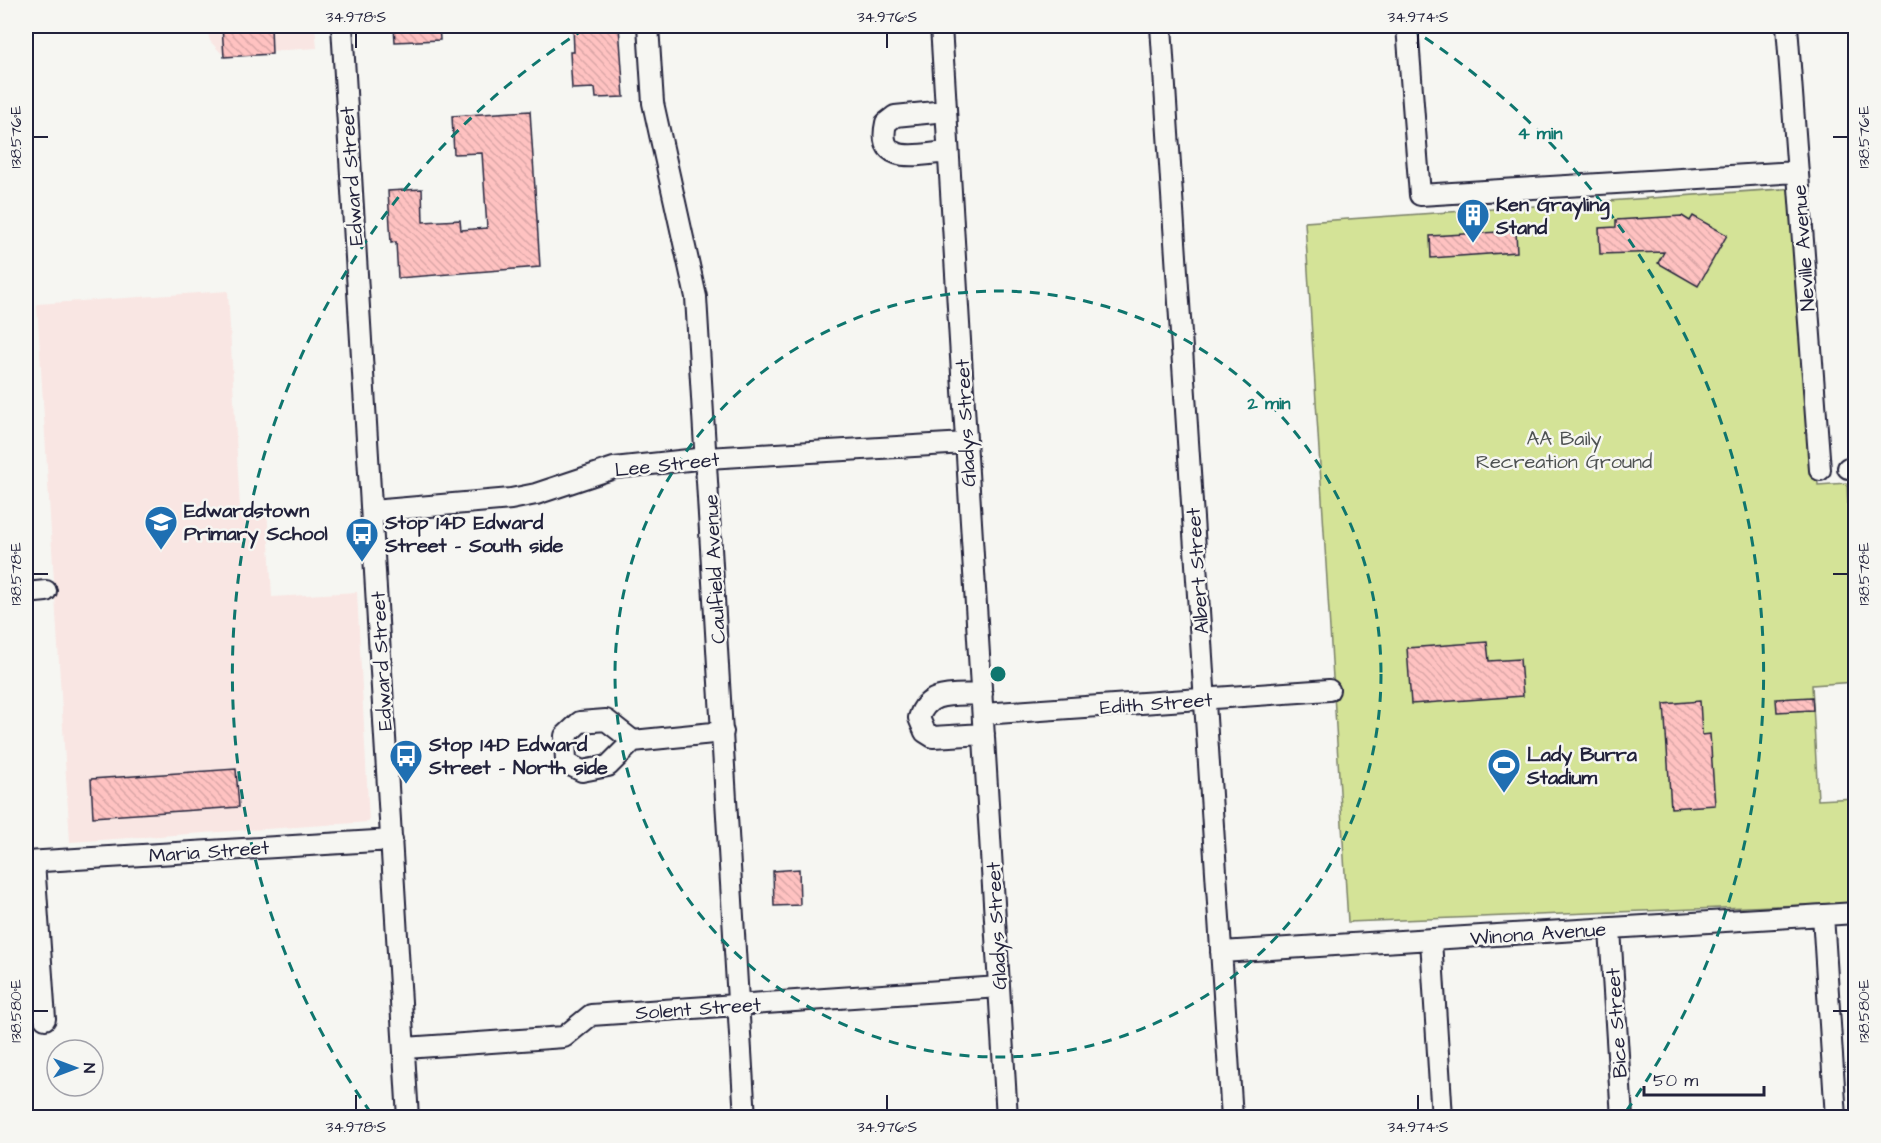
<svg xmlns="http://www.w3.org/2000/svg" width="1881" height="1143" font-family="'Architects Daughter',sans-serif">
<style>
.built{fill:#f9e6e3}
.park{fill:#d4e397;stroke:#7b8269;stroke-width:1.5}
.building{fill:url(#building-back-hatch);stroke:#22223b;stroke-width:1.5}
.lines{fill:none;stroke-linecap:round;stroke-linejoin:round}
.minor-casing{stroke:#22223b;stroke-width:24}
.minor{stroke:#f6f6f2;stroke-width:20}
.ticks{fill:none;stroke:#22223b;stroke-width:2}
.ring{fill:none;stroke:#0f766e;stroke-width:3;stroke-dasharray:10 8}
.labels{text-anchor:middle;stroke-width:5;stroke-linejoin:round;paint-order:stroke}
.street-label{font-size:20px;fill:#22223b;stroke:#f6f6f2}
.poi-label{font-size:20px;font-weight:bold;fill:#22223b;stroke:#f6f6f2;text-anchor:start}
.park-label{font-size:20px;fill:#4e5252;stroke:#f6f6f2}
.centre{fill:#0f766e;stroke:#f6f6f2;stroke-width:3}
.ring-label{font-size:18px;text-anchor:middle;font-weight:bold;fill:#0f766e;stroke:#f6f6f2;stroke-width:5;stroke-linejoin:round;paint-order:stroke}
.neatline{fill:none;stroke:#22223b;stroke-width:2}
.ticks-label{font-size:15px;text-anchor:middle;fill:#22223b}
</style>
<defs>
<pattern id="building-back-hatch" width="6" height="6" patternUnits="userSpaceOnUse" patternTransform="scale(1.5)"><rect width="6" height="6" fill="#ffc2c1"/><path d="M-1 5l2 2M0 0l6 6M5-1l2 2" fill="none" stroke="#daa6a7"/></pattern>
</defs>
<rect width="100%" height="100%" fill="#f6f6f2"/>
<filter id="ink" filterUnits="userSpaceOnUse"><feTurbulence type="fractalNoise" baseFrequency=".0167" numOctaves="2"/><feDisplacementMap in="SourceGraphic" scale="12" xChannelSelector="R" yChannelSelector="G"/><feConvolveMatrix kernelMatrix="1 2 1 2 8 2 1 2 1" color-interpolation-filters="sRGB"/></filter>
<g filter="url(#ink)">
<path class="built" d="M206,26H315L317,48L222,54L210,41Z
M228,291L240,509L267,507L272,597L357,592L369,822L70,842L37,304Z"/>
<path class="park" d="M1796,188L1818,485L1847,483L1855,682L1812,685L1818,800L1855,798V903L1348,922L1305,222Z"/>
<path class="building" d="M222,26H271L272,54L224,57Z
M394,26H439L440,40L395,42Z
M573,26H619L624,97L596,98L595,88L572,89L570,52H574Z
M530,111L540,267L398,278L396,242L391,243L388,191L422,189L423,222L460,220L461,230L487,228L482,153L454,154L452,116Z
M1682,216L1690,221L1693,216L1727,235L1698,286L1658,263L1664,252L1600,254L1599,228L1616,227V220Z
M1516,231L1517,252L1431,258L1430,236Z
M1487,642L1489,661L1520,659L1523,696L1411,704L1407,648Z
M1812,697L1813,710L1777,712L1776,699Z
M1700,701L1702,735L1710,734L1715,805L1671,808L1664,704Z
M236,769L239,807L93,817L91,779Z
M799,869L800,905L774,906L773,871Z"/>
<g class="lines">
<g class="minor-casing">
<path id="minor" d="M342,26L408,1118
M648,26L653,103L696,297L745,1118
M941,26L1007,1118
M1161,26L1232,1118
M1407,26L1420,195L1797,172
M1787,26L1820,470
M946,111L895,116L886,123C876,167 919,154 948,152
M1848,468H1856
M372,511L511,499L536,494L614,468L707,458L966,443
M26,593L46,591
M982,694C955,696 928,689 919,718L925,732L933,737L984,734
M983,714L1329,690
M633,741L606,720L580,722L565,736L566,763L582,771L608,766L633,741L723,732
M26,862L392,840
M34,862L45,1019
M1823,915L1836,1118
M1610,929L1622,1118
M1431,940L1442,1118
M1221,952L1856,913
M405,1048L564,1037L591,1015L999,987"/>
</g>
<use href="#minor" class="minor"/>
</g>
</g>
<path class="ticks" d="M356,33V48M887,33V48M1418,33V48M33,137H48M1833,137H1848M33,574H48M1833,574H1848M33,1011H48M1833,1011H1848M356,1095V1110M887,1095V1110M1418,1095V1110"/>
<g class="ring">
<circle cx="998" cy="674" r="383"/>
<path d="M371 1113A766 766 0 0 1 586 28M1410 28A766 766 0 0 1 1625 1113"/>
</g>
<defs>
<g id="building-pin" transform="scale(1.725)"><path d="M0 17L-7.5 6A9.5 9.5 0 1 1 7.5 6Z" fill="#1f6fb2" stroke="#f6f6f2"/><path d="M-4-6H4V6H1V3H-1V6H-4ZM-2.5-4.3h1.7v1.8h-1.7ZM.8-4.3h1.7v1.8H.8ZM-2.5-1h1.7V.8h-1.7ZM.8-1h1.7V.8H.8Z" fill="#fff"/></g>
<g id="school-pin" transform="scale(1.725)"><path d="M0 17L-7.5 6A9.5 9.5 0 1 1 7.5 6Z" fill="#1f6fb2" stroke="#f6f6f2"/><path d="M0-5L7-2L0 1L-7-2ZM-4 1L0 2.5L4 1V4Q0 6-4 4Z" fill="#fff"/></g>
<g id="bus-pin" transform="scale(1.725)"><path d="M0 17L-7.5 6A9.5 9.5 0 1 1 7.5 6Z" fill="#1f6fb2" stroke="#f6f6f2"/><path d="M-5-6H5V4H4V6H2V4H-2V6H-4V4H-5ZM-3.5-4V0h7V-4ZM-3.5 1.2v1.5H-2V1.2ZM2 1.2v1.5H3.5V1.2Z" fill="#fff"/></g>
<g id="stadium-pin" transform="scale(1.725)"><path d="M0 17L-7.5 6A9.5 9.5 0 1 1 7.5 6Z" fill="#1f6fb2" stroke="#f6f6f2"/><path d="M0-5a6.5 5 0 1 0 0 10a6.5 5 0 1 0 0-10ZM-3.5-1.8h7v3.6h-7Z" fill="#fff"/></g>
</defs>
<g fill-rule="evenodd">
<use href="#building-pin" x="1473" y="215"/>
<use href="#school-pin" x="161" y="522"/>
<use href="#bus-pin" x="362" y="534"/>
<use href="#bus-pin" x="406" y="756"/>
<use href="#stadium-pin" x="1504" y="765"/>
</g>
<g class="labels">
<g class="street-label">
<text transform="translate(351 176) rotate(-94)" y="7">Edward Street</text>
<text transform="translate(1803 248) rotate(-94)" y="7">Neville Avenue</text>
<text transform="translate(965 423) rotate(-93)" y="7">Gladys Street</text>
<text transform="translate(667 464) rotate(-6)" y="7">Lee Street</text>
<text transform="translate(714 569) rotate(-93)" y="7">Caulfield Avenue</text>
<text transform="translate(1197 571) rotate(-94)" y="7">Albert Street</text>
<text transform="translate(381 661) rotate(-93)" y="7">Edward Street</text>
<text transform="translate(1156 703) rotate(-4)" y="7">Edith Street</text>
<text transform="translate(209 851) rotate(-4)" y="7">Maria Street</text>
<text transform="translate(996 926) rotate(-93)" y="7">Gladys Street</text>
<text transform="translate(1538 933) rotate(-4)" y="7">Winona Avenue</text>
<text transform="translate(698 1008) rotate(-4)" y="7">Solent Street</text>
<text transform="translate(1616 1023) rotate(-94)" y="7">Bice Street</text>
</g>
<g class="poi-label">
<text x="1496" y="211">Ken Grayling<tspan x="1496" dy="23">Stand</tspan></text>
<text x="184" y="517">Edwardstown<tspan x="184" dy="23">Primary School</tspan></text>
<text x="385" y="529">Stop 14D Edward<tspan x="385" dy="23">Street - South side</tspan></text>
<text x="429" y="751">Stop 14D Edward<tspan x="429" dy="23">Street - North side</tspan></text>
<text x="1527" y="761">Lady Burra<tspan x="1527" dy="23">Stadium</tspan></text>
</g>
<g class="park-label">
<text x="1564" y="445">AA Baily<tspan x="1564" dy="23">Recreation Ground</tspan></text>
</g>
</g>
<circle cx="998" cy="674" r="9" class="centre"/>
<g class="ring-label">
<text x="1540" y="139">4 min</text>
<text x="1269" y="409">2 min</text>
</g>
<rect width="1881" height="1143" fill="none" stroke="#f6f6f2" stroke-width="66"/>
<g transform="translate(75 1068) rotate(90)"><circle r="28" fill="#f6f6f2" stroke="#a1a1a9" stroke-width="1.5"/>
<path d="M0-4.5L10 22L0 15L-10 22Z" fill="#1f6fb2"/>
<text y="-9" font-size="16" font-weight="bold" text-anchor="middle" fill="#22223b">N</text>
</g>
<path d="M1644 1086v9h120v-9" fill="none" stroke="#22223b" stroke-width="3"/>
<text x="1653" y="1086" font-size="18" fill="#22223b" stroke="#f6f6f2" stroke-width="4.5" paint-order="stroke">50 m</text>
<rect x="33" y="33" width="1815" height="1077" class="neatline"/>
<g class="ticks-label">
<text x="356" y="22">34.978°S</text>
<text x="887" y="22">34.976°S</text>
<text x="1418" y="22">34.974°S</text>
<text transform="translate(1864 137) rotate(-90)" y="5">138.576°E</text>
<text transform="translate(16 137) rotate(-90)" y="5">138.576°E</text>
<text transform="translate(1864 574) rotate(-90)" y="5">138.578°E</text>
<text transform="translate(16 574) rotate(-90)" y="5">138.578°E</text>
<text transform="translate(1864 1011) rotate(-90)" y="5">138.580°E</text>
<text transform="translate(16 1011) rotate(-90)" y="5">138.580°E</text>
<text x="356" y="1132">34.978°S</text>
<text x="887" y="1132">34.976°S</text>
<text x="1418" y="1132">34.974°S</text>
</g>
</svg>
